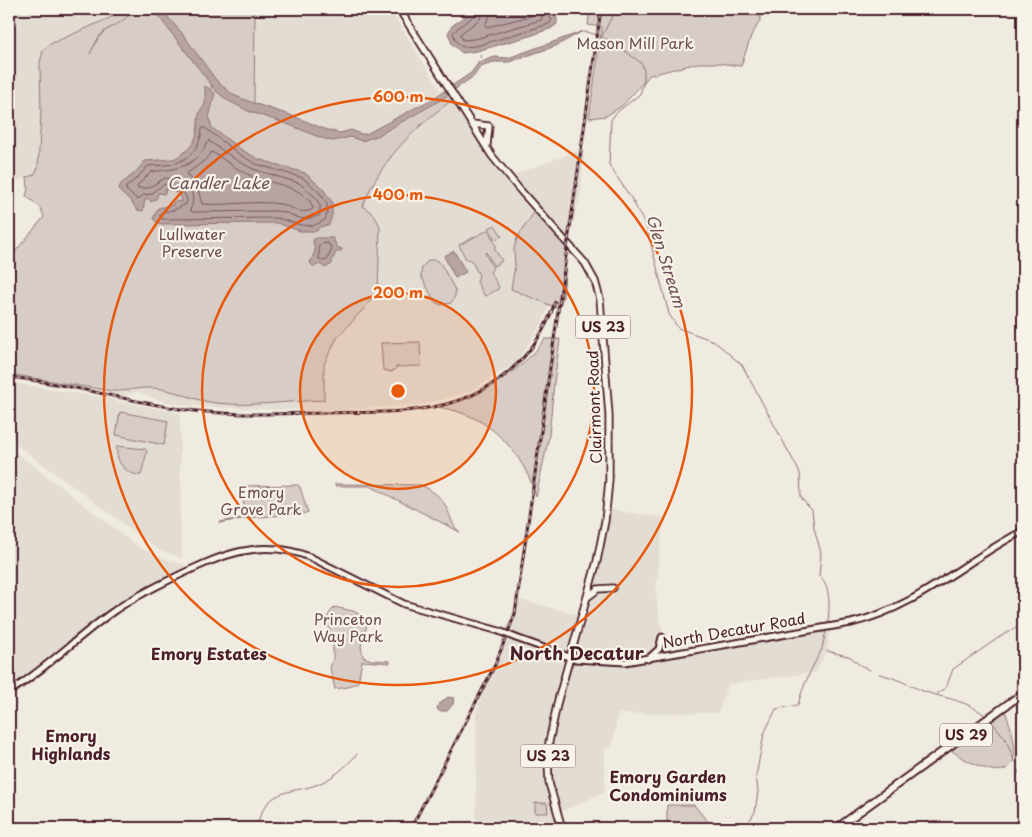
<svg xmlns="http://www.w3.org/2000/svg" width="1032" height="837" font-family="'Playpen Sans',sans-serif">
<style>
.built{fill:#e3dcd2}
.green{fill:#d8cdc6;stroke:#917678}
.water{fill:#b7a4a2;stroke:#8b6f72}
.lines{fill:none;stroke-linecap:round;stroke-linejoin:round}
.shore{stroke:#76545b;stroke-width:1}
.stream{stroke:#8b6f72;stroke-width:1}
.secondary-casing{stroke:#4a1f2b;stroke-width:9}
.primary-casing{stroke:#4a1f2b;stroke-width:9}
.highway-casing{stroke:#4a1f2b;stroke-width:10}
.secondary{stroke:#f7f3e8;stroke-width:5}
.primary{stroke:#f7f3e8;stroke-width:5.5}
.highway{stroke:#f7f3e8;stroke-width:6}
.rail-casing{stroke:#4a1f2b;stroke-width:3}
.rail{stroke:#f7f3e8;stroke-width:1;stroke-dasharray:4;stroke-linecap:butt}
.secondary-bridge-casing{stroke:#4a1f2b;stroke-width:9;stroke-linecap:butt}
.secondary-bridge{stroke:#f7f3e8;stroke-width:5}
.ring{fill:none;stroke:#e8590c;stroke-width:2.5}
.labels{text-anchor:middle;stroke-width:4.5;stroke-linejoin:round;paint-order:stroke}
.shield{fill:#f7f3e8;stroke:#7e5f64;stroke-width:1}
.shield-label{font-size:14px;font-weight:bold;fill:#4a1f2b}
.park-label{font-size:15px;fill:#6e4a52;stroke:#f7f3e8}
.street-label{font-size:15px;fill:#4a1f2b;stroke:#f7f3e8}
.water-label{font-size:16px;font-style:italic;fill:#704e55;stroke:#f7f3e8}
.neighbourhood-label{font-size:16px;font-weight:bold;fill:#4a1f2b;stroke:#f7f3e8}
.quarter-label{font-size:18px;font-weight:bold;fill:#4a1f2b;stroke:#f7f3e8}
.centre{fill:#e8590c;stroke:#f7f3e8;stroke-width:2.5}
.ring-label{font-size:15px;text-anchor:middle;font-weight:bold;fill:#e8590c;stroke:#f7f3e8;stroke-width:4.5;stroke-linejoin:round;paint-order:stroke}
</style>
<rect width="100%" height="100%" fill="#f0ebe0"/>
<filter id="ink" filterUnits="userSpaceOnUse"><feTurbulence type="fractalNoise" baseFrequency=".02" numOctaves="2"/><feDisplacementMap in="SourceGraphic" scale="10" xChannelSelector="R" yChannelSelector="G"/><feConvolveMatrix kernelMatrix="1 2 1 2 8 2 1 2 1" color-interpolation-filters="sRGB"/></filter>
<g filter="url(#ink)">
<path class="built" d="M9,9H152L254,108L255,9H390L441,91L396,121L367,135L325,134L368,137L449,90L492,156L511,176L585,148L580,198L556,286L541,326L516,363L467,393L420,405L323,411L201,407L165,402L137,392L112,400L180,413V468L182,495L180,512L182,558L159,550L17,445L9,436V382L99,397L110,391L9,374V259L44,217V178H24L9,184Z
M9,447L140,548L161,557L187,566L132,594L108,611L29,673L9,685Z
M607,509L665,518L659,553L656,597L666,656L763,641L830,626L827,650L816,672L728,684L718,713L618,714L612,746L605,748V792L560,812L564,828H476V712L517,599L584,616Z"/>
<path class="green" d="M130,9H255L254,108L325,134L368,137L449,90L455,98C416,126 380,160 363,206L374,215L380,226L378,289L367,305L337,338L324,364V400C288,401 252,407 216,403C194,401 175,389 153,388C138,387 125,392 111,391L9,374V259L44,217L40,207L26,196L28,189L27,177L34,175L38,168L41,113L40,62L43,51L48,45Z
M590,9H760V21L751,36L741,66L717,63H698L650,75L622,106L606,116L589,118L602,27L588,25Z
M537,208L568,242L563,297L559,309L511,289L515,266L514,249L517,238Z
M495,225L502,236L495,240L489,228Z
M488,230L496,246L494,248L502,261L494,266L486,252L485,253L493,268L490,272L499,287L498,289L486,296L484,295L477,282L479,275L471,260L466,259L459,245Z
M429,260H435L441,264L455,290V296L451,303L441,305L435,302L421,276L422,267Z
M545,339H560L554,383L549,436L536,497C526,460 499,426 462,413C454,410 447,409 439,407C480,395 520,374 545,339Z
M420,342L421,366L396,367L395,370L392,371V372L383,370L381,343Z
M120,412L168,421L164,445L116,435Z
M117,446L145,449L147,451L141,475C125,475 115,461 117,446Z
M335,484L421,485C433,491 443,498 448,511C452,520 452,526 460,532L370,486H335Z
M298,485L300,487L308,513L247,518L220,523V522L246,517L241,488L243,486Z
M334,607L353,611L364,617L367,625L361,646L363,657L372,660L390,661V663L362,661L358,682L348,687L335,689L330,668L333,659V640L328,625V616Z
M1005,711C1032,780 999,784 949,749Z
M535,803H547L548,813H535Z
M667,805H694L713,828H667Z"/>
<path class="water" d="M147,9H158L166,15L182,33L216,80L233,95L256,104L293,116L327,130L340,133L351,130L361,134H366L432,99L471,73L479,62L495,57L508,58L581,32L556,46L509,62H493L481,66L474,76L439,101L377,136L362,141L350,137L333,141L321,138L290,125L248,111L227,100L216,91L159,17Z
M475,9H549L557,18V24L552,28L530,36L477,51L462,53L452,44L448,33L452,26Z
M205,86L215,93L209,118L212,128L242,150L258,159L305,173L323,189L332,202V215L329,225L319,227L317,231H300L277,223L160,224L153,219L158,208L174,205L172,203L175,201L182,202L180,194L166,189L165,194L158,193L157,198L151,202L149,199H145L143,211L137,210L130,200L121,193L119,188L121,184L135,173L145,161C154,160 164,160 173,159C177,158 180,155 183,153C207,137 191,115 205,105Z
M316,238H333L337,247L342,249L341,251L336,252L332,261V264L325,268L320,264L314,267L310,263L315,251L313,240Z
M454,251L466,272L455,278L444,256Z
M448,697L454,698L453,704L447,711H439L437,709L439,704Z"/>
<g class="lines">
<path class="shore" d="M477,9C475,20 459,24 453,33L456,41L462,47L476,46L549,24L552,20L547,13L546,9
M483,9L480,19L460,34L463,40L475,39L541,20L542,18L540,9
M491,9L489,17L485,25L487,27L531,16L533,9
M205,128L239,154L256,164L303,178L319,192L327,203V214L325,220L313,226L301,225L277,218L162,219L160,216L162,212L174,210L186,204L187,200L183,190L165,184L155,190L152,194L143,195L138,200L126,190V187L138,177L148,166C156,165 168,166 176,163C192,158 201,144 202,129Z
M209,141L236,160L253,169L299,183L315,197L320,205V215C296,225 296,212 275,211C248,211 220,212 192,212L190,210C200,191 182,179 165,178L148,188H137L138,185L151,172C170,169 186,170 200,154C204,150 205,144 209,141Z
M212,152C224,159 236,169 249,175C267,184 308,185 313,209C302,216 290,206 280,204C256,200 227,206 202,204L197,186L186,174L204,161Z
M328,243L332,249L327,260L324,261L319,259V245Z"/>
<path class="stream" d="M579,32C599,30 626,51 642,64L644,71V82L640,94L616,113L611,120L609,165L633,201L647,229L669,314L678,328L714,341L742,365L800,473L801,497L806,504L812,510L814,528L821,553L819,576C832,588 829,608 828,624
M602,36L616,9
M90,54C94,46 98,36 105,31C116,24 127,21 133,9
M480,55L482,61
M211,89L212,85
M822,648L826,631
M827,651L851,657L858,664L870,670
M879,674C895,677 908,685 923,691C946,699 968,700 987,717
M937,694L946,688L953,669L1007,632L1023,625
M992,722L1005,738L1015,762
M1018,770L1023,783
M255,828C259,820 261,811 267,804C279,790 297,791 313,786C330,781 346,767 357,754
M745,828L755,812L758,791L756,776L764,734L776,709L798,705C803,685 812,667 822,649"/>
<g class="secondary-casing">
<path id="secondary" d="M516,638L575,659L625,662L851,623C917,608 965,560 1023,531
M648,659L659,649L662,637
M9,692C46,669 76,638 111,613C130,599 151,589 171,579C219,556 260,536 312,558L404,604L499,631"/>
</g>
<g class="primary-casing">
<path id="primary" d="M399,9L492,156L519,189L585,263L595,281L600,299L609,415V480L605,521L597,561L558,700L549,742L548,762L549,783L562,828
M472,124L489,126L487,145
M589,596L598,589L613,588"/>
</g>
<g class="highway-casing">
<path id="highway" d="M837,828L1023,693"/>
</g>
<use href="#secondary" class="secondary"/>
<use href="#primary" class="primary"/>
<use href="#highway" class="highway"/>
<g class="rail-casing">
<path id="rail" d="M9,377C67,383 122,400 180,409C227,416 275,414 323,413C359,412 397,414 433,407C490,397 537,358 555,302
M411,828L495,665L515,614L601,9"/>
</g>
<use href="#rail" class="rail"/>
<g class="secondary-bridge-casing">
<path id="secondary-bridge" d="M499,631L516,638"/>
</g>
<use href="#secondary-bridge" class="secondary-bridge"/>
</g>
</g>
<circle cx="398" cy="391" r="98" fill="#e8590c" fill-opacity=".12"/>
<g class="ring">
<circle cx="398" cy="391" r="98"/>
<circle cx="398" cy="391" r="196"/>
<circle cx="398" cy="391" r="294"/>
</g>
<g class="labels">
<g class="shield">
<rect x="575.5" y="315.5" width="55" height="23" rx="4"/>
<rect x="940" y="723.5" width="52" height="23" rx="4"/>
<rect x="520.5" y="744.5" width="55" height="23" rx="4"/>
</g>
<g class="shield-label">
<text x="603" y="332">US 23</text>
<text x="966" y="740">US 29</text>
<text x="548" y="761">US 23</text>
</g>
<g class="park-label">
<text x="635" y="49">Mason Mill Park</text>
<text x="192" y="240">Lullwater<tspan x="192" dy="17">Preserve</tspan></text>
<text x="261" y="498">Emory<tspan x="261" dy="17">Grove Park</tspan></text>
<text x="348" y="625">Princeton<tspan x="348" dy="17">Way Park</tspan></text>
</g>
<g class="street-label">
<text transform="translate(595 407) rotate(-92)" y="5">Clairmont Road</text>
<text transform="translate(734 631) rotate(-10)" y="5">North Decatur Road</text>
</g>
<g class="water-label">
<text x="218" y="189">Candler Lake</text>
<text transform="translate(666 261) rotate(73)" y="6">Glen Stream</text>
</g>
<g class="neighbourhood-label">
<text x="209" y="660">Emory Estates</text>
<text x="71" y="742">Emory<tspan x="71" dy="18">Highlands</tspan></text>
<text x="668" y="783">Emory Garden<tspan x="668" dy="18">Condominiums</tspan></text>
</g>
<g class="quarter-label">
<text x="577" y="660">North Decatur</text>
</g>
</g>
<circle cx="398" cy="391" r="8" class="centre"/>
<g class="ring-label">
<text x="398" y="102">600 m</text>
<text x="398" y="200">400 m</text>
<text x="398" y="298">200 m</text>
</g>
<rect width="1032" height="837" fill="none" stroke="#f7f3e8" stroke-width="30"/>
<rect x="15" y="15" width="1002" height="807" fill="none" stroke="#4a1f2b" stroke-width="2" filter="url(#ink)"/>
</svg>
